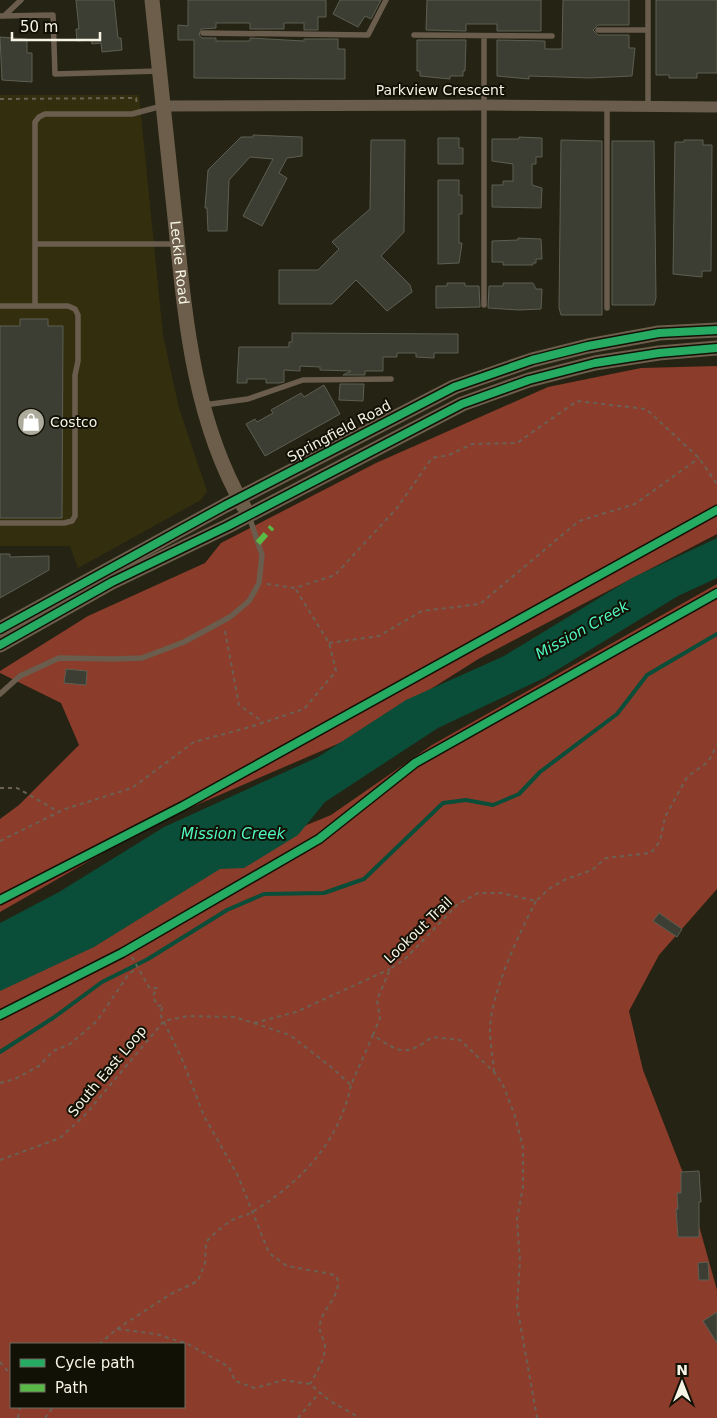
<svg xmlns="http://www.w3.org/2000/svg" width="717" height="1418" font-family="'DejaVu Sans',sans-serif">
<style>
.built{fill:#332e0e}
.forest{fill:#8c3c2a;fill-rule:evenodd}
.water{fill:#0a4d38}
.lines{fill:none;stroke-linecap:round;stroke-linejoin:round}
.stream{stroke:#0a4d38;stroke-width:4}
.building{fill:#3c3e33;stroke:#5d5f53}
.path{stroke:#6a6154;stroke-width:2;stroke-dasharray:4 4;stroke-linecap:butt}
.service{stroke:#6a5d4d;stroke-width:5.5}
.minor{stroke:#6a5d4d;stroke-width:11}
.secondary{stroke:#6c5e4a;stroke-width:15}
.quiet{stroke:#58b947;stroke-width:6;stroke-dasharray:12 6;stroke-linecap:butt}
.cycleway-casing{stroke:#121106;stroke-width:11}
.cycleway{stroke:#26ab63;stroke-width:8}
.labels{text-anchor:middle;stroke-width:4;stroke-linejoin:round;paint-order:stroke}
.street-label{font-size:14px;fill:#f6f4e4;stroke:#121106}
.poi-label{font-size:14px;fill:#f6f4e4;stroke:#121106;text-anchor:start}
.water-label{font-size:15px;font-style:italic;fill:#50f8c2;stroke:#121106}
</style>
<rect width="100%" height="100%" fill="#252314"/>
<path class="built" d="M0,95H139L163,335L179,408L207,491L201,500L78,568L70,546H0Z"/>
<path class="forest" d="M717,366V534L480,658L356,736L157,822L0,912V819L19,805L79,745L61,703L0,673V671L88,616L205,563L221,543L376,463L548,387L641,368Z
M717,584V889L659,955L629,1011L643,1070L687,1183L717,1290V1418H0V981L149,890L331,815L432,745ZM11,1344H184V1407H11Z"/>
<path class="water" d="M717,538V578L678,596L544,678L438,728L325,802L298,835L244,868L220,869L94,947L0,991V923L59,892L164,827L318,757L406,700L504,656L632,578Z"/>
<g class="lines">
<path class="stream" d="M0,1052L53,1018L102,982L148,959L227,910L264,894L324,893L364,879L443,803L466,800L493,805L519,794L540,772L617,714L647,675L717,634"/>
</g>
<path class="building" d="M76,0H114L118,38H121L122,50L102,52L101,43L92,44L91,40L77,41L76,29H79Z
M188,0H326V17H318V30H304V23H284V29H250V23H216V28L201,29L199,35L202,38H216V41H250V38L304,41V39H338V49H345V79L194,78V40H178V25L188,26Z
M340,0H381L371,19L365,16L358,27L333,14Z
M427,0H541V31H497V24H466V31L426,30Z
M563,0H629V25H598L593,30L598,35H629V48H635L632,76L590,78L529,76V79L497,76V40L545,41V49H562Z
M656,0H717V73H697V78H669V75H656Z
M0,37L27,39V53H32V82L2,80Z
M417,40H466L465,71H463V76H450V79L420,76V71H417Z
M253,135L302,137V156L287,158L279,173L287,178L262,226L243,216L273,159L250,157L229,180L227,231H208L207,208H205L208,170L241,137H253Z
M519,137L542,138V157H536V164H532V185L542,188L541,208L492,207V185H503V181H513V164L492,161V139H519Z
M438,138H459V148H463V164H438Z
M371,140H405L404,232L381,256L410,285L412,292L387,311L356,280L332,304H279V270H318L339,249L332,242L370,209Z
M561,140L602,141V315H561L559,308Z
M684,140H703V145H712L711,271H702V277L673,274L675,142H684Z
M612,141H654L656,298L654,305H612Z
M438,180H459V195H462V214H459V243H462L459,263L438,264Z
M518,238L541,239L542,259H536V263H533V265H503V262H492V241L518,240Z
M447,283H465V286H479L480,307L436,308V286H447Z
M503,283H533L536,289H542L541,309L519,310L488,308L489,286H503Z
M20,319H48V326H63L62,518H0V326H20Z
M292,333L458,334V353H434V358L416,357V353H397V357H383V371H365V375H343L351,371L320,370V367L300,366V371L284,370V382L279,383H266V379H247V383H237L239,347H289V342H292Z
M340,384H364L363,401L339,400Z
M324,385L340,414L265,456L246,424L255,419L257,422L273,413L271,410L301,393L304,397Z
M0,554H10V557L49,556V570L0,598Z
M66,669L87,671L86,685L64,683Z
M659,913L682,929L677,937L653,921Z
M699,1171L701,1202H699V1237H678L676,1209H678L677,1193H681V1172Z
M708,1262L709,1280H699L698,1263Z
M717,1312V1343L703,1321Z"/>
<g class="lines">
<path class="path" d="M0,99L136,98L137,105
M267,584L295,588L335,575L397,508L432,458L449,455L472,444L517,443L577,401L646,409L699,458L717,484
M225,631L239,705L263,722
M329,643L379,636L422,611L480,604L579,521L635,504L699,458
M0,788H17L59,812
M0,841L65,809L132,788L194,742L250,727L304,709L336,671L329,643L295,588
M128,950L150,989L157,988L153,996L157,1006L163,1005L160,1014L182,1059L204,1116L238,1176L269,1253L287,1266L331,1274L337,1277C342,1297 323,1306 320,1324C318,1333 325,1339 325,1347C325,1359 316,1374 310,1384
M254,1023L296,1012L390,969
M373,1035L380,1018L377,1000L390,969L406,958L458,904L478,893H501L536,901L549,889L564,880L592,870L606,858L651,853L660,841L665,817L687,777L708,762L717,745
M494,1072C493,1058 490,1043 490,1029C491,992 519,934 536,901
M0,1083L15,1079L39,1066L53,1051L70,1044L97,1021L128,975L137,968
M0,1160L60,1138L85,1115L164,1021L188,1016L235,1017L290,1035L331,1067L351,1085L373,1035C400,1053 405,1057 432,1037L460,1040L494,1072L503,1085L515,1116L523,1148V1187L517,1219L520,1261L517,1306L537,1418
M117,1329L169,1295L198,1281L205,1263L206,1242C215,1233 224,1224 236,1218C242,1216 248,1215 254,1211C302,1181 339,1142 351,1085
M99,1344L117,1329L156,1334L188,1344L229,1367L235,1381L255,1388L284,1380L310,1384L330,1401L360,1418
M0,1362L11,1375
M18,1418L20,1407
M45,1418L53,1407
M298,1418L320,1392"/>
<path class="service" d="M0,16L53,15L55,74L160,71
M4,16L21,0
M598,30H648
M203,33L368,35L386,0
M414,35L552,36
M484,36V305
M607,106V308
M648,106V0
M35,244H176
M0,306H35V122L39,117L45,114H132L162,106
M204,405L248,399L303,380L391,379
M0,523H64L72,521L75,516V375L78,361V315L75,309L68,306H35
M0,694L20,676L59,658L114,659L142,658L184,642L230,617L249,601L259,583L262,555L249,516"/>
<path class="minor" d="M163,106L484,105L717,107"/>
<g class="secondary">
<path id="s1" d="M152,0C160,73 168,146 175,218C185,317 193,419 244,507"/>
<path d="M0,629L226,505L454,387L532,360L588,346L659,333L717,330"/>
<path d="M0,645L112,582L228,526L462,404L529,380L595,363L659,353L717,348"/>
</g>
<path class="quiet" d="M258,543L272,527"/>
<g class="cycleway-casing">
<path id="cycleway" d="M0,629L226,505L454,387L532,360L588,346L659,333L717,330
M0,645L112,582L228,526L462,404L529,380L595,363L659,353L717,348
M0,900L183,806L717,510
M0,1015L122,953L319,839L415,763L717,593"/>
</g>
<use href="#cycleway" class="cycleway"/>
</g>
<defs>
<g id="shop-disc" transform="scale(1.4375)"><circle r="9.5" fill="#adab9b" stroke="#121106"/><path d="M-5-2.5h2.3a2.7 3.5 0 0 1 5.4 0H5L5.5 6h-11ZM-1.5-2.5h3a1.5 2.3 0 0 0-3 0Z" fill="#fff"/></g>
</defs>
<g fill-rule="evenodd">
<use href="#shop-disc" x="31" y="422"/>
</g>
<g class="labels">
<g class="street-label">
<text x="440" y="95">Parkview Crescent</text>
<text dy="5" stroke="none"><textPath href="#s1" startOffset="264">Leckie Road</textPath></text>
<text transform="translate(339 431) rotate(-28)" y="5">Springfield Road</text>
<text transform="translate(418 930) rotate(-44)" y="5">Lookout Trail</text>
<text transform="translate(107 1071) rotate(-50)" y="5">South East Loop</text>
</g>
<g class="poi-label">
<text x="50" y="427">Costco</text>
</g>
<g class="water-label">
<text transform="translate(582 630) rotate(-29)" y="5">Mission Creek</text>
<text x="233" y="839">Mission Creek</text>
</g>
</g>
<rect x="10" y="1343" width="175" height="65" fill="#121106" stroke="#6d6c5f"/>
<rect x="20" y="1359" width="25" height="8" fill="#26ab63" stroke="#6d6c5f"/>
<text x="55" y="1368" font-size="15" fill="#f6f4e4">Cycle path</text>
<rect x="20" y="1384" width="25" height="8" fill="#58b947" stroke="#6d6c5f"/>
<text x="55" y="1393" font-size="15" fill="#f6f4e4">Path</text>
<g transform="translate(682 1383)" stroke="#121106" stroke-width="4" paint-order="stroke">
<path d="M0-4L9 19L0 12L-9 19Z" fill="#f6f4e4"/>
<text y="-8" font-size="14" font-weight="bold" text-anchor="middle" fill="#f6f4e4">N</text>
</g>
<path d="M12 32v8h88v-8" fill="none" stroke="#f6f4e4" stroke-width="2.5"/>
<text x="20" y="32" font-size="15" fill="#f6f4e4" stroke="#121106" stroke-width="4" paint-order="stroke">50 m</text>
</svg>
